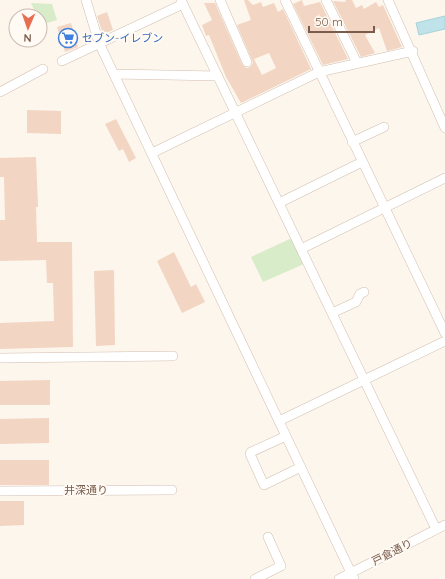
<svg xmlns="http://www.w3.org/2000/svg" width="445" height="579" font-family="Quicksand,'Noto Sans JP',sans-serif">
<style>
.green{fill:#d8ecc9}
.water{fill:#bfe3e8;stroke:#a5d3da}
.building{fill:#f3d5c3;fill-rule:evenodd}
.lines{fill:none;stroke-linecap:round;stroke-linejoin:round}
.minor-casing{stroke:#d1beb0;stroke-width:10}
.minor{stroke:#fff;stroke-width:9}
.labels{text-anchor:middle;stroke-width:4;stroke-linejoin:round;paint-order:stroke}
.shop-label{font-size:11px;fill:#366cbe;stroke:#fffaf3;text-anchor:start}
.street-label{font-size:11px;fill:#7a5c4d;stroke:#fffaf3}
</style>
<rect width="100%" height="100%" fill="#fdf6ec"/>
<path class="green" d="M31,3L52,4L57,20L41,25L40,16H37Z
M292,238L304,264L263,282L251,257Z"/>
<path class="water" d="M445,16V29L419,35L416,23Z"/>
<path class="building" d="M244,0H248L253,5L261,2L263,7L274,3L278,12L283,9L311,69L241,103L226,77L209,35L206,36L202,25L212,20L204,3H215L242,64L246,68L250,67L253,63L252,60L237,25L251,20ZM269,53L276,68L262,75L254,59Z
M302,0L304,6L320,2L348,59L323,65L293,4Z
M345,0H352L356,8L362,5L364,9L376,2L379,7L383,5L402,47L387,51L379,28L365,35L375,53L361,57L333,1L346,2Z
M107,12L113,30L103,34L97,16Z
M71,23L78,47L65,52L57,27Z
M27,110L61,111V134L27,133Z
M116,119L136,158L129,162L123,149L119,151L105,124Z
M36,157L38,207H36L37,242H72L73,347L0,349V323L54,321L53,283H47L46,260L0,261V220H5L4,177H0V158Z
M174,252L191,287L196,284L205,302L182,313L157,261Z
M114,270L115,345L96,346L94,271Z
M50,380V405H0V381Z
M49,418V443L0,444V419Z
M0,460H49V485H0Z
M0,501H24V525L0,526Z"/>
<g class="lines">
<g class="minor-casing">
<path id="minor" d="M86,0L99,43L354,579
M181,0L436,529
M220,0L247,62
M285,0L445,333
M326,0L357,63
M388,0L445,128
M62,61L183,4
M114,74L218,76
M0,92L43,69
M352,142L384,127
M152,153L319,72L413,51
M279,203L362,162
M301,249L445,178
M332,313L356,302L360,294L364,292
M0,358L173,356
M279,421L445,341
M286,436L251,452L250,454L264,485L301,467
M0,491L172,490
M255,579L281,566L268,537
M339,579L445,525"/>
</g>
<use href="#minor" class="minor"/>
</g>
<defs>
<g id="supermarket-ring" transform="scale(1)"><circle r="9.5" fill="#fffaf3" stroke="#3f7fe0" stroke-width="1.5"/><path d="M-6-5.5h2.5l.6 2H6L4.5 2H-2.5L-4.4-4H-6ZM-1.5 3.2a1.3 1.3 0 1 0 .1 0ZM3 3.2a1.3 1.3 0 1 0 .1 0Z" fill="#3f7fe0"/></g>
</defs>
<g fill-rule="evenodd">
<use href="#supermarket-ring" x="68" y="38"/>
</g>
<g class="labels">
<g class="shop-label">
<text x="82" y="42">セブン-イレブン</text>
</g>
<g class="street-label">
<text x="86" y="494">井深通り</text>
<text transform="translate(392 552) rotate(-27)" y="4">戸倉通り</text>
</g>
</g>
<g transform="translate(28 28) rotate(182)"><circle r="19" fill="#fffaf3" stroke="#cabbb1"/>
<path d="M0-3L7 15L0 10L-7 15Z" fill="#e76f51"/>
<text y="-6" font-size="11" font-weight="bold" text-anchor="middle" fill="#7a5c4d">N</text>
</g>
<path d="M309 26v6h65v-6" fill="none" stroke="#7a5c4d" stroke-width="2"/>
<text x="315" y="26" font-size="12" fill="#7a5c4d" stroke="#fffaf3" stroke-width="3" paint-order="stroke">50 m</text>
</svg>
